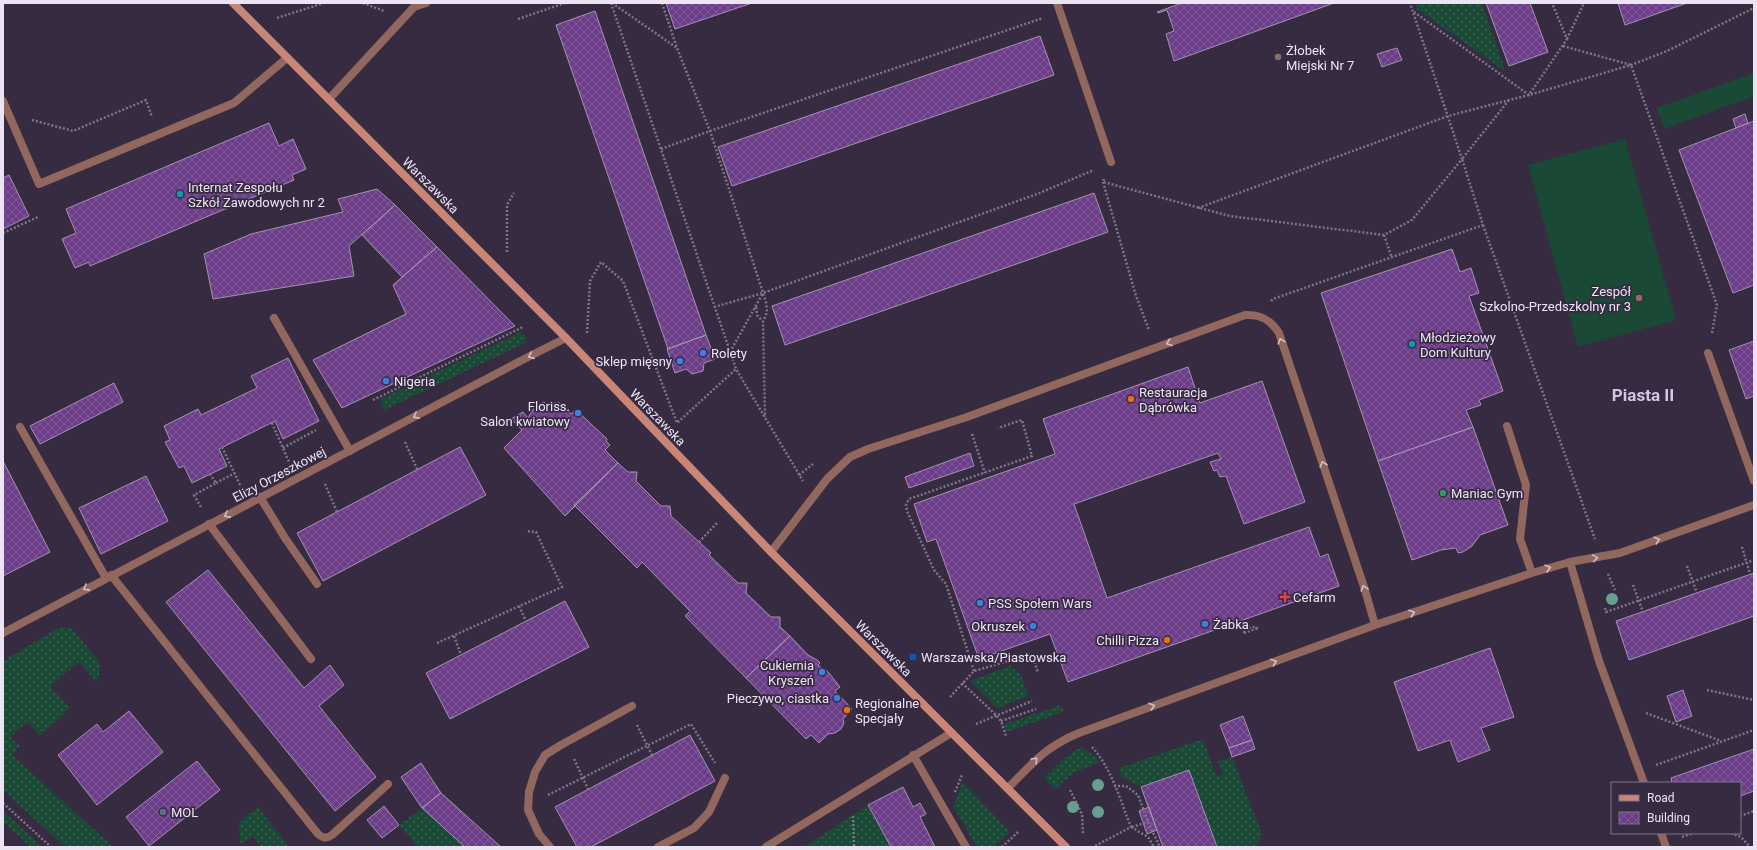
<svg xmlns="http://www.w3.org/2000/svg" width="1757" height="850" font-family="Roboto,sans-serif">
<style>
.grass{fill:url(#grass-dots)}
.garden{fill:#1a4936}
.building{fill:url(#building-cross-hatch);stroke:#a393ae}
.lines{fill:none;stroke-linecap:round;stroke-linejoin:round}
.path{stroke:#7f7589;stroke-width:2.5;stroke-dasharray:2 2;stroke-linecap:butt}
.lane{stroke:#92685e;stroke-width:8}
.street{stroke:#92685e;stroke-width:8}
.secondary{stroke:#c98677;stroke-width:8}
.tree{fill:#669f8e}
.oneway{stroke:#d1bfc6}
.education-dot{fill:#8d6e63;stroke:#372b42;stroke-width:1.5}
.culture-dot{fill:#0f9aa8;stroke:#372b42;stroke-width:1.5}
.shop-dot{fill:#3f7fe0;stroke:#372b42;stroke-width:1.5}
.food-dot{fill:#e8710a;stroke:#372b42;stroke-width:1.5}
.leisure-dot{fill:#2e9e5b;stroke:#372b42;stroke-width:1.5}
.health-dot{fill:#e0444e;stroke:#372b42;stroke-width:1.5}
.transit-dot{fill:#1a4fb4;stroke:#372b42;stroke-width:1.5}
.service-dot{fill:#5c6f8a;stroke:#372b42;stroke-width:1.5}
.labels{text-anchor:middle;stroke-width:3.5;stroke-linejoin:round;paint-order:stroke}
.poi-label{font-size:13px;fill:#ece4f3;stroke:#372b42;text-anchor:start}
.street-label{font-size:13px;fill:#ece4f3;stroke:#372b42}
.district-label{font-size:17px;font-weight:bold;fill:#d4c6e3;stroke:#372b42}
</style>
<defs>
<pattern id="grass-dots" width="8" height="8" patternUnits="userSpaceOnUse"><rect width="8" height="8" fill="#1a4936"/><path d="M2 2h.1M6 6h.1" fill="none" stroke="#3b6354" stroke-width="1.8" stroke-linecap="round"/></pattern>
<pattern id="building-cross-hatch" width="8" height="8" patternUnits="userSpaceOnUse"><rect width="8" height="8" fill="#6c3d88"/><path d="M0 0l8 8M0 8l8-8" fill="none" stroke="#815999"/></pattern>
</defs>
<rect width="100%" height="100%" fill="#372b42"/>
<path class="grass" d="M1415,3H1482L1505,71L1417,9Z
M521,332L526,337L525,343L384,410L380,399Z
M60,627H66L71,628L99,661L100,671L97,682L79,662L50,686L70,708L40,736L28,721L10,737L20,746L12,755L113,847H65L3,790V661Z
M1010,666L1021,675L1028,696L997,708L970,681Z
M1061,705L1063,712L1007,732L1005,724Z
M1203,739L1216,775H1223L1218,761L1232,757L1262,834L1256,847H1217L1189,770L1141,787L1122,777L1119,768Z
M1081,747L1097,758L1098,763L1075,772L1055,789L1044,778L1063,759Z
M963,782L1010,832L994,847H977L953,807Z
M868,805L891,847H804Z
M258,807L289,847H261L253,836L240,844L239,822Z
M422,808L465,847H418L399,825Z
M3,811L42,847H31L3,822Z"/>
<path class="garden" d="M1754,73V96L1664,129L1657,108Z
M1625,139L1676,320L1578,347L1528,165Z"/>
<path class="building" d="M666,3H752L675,29Z
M1182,3H1334L1174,61L1166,34L1174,31L1167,10L1158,13L1157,12Z
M1486,3H1530L1548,52L1509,66Z
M1618,3H1687L1625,25Z
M595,11L706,335L668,349L556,25Z
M1040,36L1054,75L732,186L718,147Z
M1397,48L1402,60L1382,67L1377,54Z
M1745,114L1748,123L1736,128L1733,119Z
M1754,121V285L1733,293L1679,150Z
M269,123L279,146L293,139L306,169L292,175L294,180L90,266L89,262L75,268L62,239L76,233L66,209Z
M9,175L29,216L3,229V178Z
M377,189L395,205L349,246L354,276L213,299L204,254L251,234L343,212L338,199Z
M1094,193L1108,232L785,345L772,306Z
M395,205L437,247L402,277L362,235Z
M437,247L515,326L342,408L313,360L406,314L393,285Z
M1452,249L1460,272L1471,268L1479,293L1469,296L1503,391L1479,400L1481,405L1466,410L1473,427L1378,461L1321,293Z
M706,335L715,359L704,363L703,371L692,374L686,369L675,373L667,349Z
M1754,341V396L1746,399L1729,350Z
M288,358L319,421L283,439L275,421L219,449L227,466L192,483L184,466L179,468L165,442L170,440L164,426L198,409L201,415L257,388L251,376Z
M1188,367L1200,403L1262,381L1305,502L1244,524L1226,476L1220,477L1217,470L1214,471L1210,462L1221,459L1218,453L1074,504L1107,598L1309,527L1320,557L1328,554L1339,586L1068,682L1050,634L979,659L936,539L927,542L914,504L1055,454L1043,419Z
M114,383L123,402L40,444L30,426Z
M544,402L546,405L549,403H560L571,414L576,410L607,439L606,441L610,445L605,450L618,463L565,516L504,448L522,430L511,419L523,412L528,418L535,406Z
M1473,427L1508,525L1480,535L1472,546L1463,552L1458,553L1456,548L1441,550L1412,560L1378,461Z
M460,447L486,495L323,581L297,533Z
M970,453L974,466L909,488L905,477Z
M3,461L50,552L3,576Z
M618,463L628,472H637L636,481L661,506H670L671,516L711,553L709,555L738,583H747L746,593L771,617H780V627L790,636L746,678L685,616L690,611L642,562L637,568L574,505Z
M146,476L168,521L101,554L79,508Z
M208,570L304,688L330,665L344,685L319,706L376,777L335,811L166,602Z
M1754,573V616L1629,660L1616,621Z
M565,601L589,647L450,719L426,673Z
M790,636L808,655L817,660L820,663L818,665L825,671L826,670L829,673L840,687L835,691L852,709L843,719L844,723L841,729L835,733L828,734L819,743L811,735L806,739L746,678Z
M1490,648L1514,717L1481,728L1490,750L1458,762L1450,740L1418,751L1394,682Z
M1683,690L1692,716L1676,722L1667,696Z
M129,711L163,752L97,805L58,755L97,724L103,732Z
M1243,716L1252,740L1229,748L1220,725Z
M690,735L715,781L591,847H577L555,807Z
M1252,740L1255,749L1232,757L1229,748Z
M1754,749V791L1740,796V783H1672L1671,778Z
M197,761L220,790L149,846L126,817Z
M421,763L441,793L422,808L401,777Z
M1189,770L1217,847H1163L1141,787Z
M903,787L913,807L920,803L926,814L920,817L935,847H891L868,805Z
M441,793L501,847H465L422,808Z
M384,806L399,825L382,838L367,820Z
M1149,807L1157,830L1147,834L1139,811Z"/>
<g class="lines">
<path class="path" d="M363,3L384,11
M611,3L736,369L803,481
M612,3L677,48
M662,3L677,48L710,131L766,302L767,312L763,322L765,417
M1414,12L1529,95L1567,39L1552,3
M277,18L324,3
M518,19L565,3
M1567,39L1584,3
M1563,46L1631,65L1717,305L1712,333
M32,120L73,131L146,100L152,117
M661,149L710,131L1043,18
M1104,179L1103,182L1230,216L1384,235L1412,220L1462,159L1410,3
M1103,182L1136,296L1149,330
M1198,208L1448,116L1529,95L1631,65L1667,51L1754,8
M1483,225L1595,539
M3,233L38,217
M1384,235L1392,258
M507,252V205L514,193
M1271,301L1273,299L1483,225L1462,159L1509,100
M714,307L763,293L1037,194L1094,170
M756,307L757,315L763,322
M587,333L590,281L601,262L623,281L677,423L736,369
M730,352L763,293
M373,400L523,327
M272,423L289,462
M972,434L985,473
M405,442L417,469
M222,447L241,487
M283,448L316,430
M799,475L813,464
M216,483L235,473
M325,484L337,512
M201,507L194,495L216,483L210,474
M699,542L717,523
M1742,547L1750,574
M1687,566L1697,593
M1608,574L1615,590
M1633,585L1643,612
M519,606L526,621
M1605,608L1606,612L1754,560
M1244,633L1245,629L1253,627L1258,628
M1244,633L1258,628
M454,636L461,655
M437,643L562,587L536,532L526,531
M974,671L946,584L934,570L907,511L906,505L909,499L1032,456L1022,420L998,428
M962,683L996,715L1001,721L1006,736
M1707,690L1754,700
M950,697L974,671L1032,654L1038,673
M1646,713L1721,741
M1001,721L1036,709
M976,724L1032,701
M637,725L652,755
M1092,747C1112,769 1120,800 1131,827L1095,846
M574,759L588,789
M1656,765L1754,730
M1114,786H1126L1138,795L1148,822L1160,847
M1070,790L1082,814L1083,834
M955,792L962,775
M548,795L691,724L715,763
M3,803L51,847
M853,816L854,847
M1740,816L1754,811
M1131,827L1148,837L1154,847
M1132,827L1148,822
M1731,833L1741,837L1750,847
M1682,837L1693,833
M1002,847L1018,832"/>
<path class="lane" d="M1057,3L1111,162
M329,99L414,7L426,3
M3,101L39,184L234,103L287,58
M274,318L350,451
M1708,353L1754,481
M1507,426L1526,485L1520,539L1532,573
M20,427L106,578
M260,497L285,538L317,584
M209,524L311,659
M771,552L827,479L850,457L868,449L967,417L1245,315C1261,314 1271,320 1279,333L1365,590L1375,625
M1570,562L1599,661L1644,783
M111,575L318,834C323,838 326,839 332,835L388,784
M913,755L966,847
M1008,788C1033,763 1045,747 1079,733L1375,625L1532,573L1570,562L1620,553L1754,505
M1661,833L1666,847
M550,847L539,834L528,810L529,792L535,772L545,755L561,745L632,706
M658,847L694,828L709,812L725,778
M766,847L951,733"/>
<path class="street" d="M3,633L530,356L566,338"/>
<path class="secondary" d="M233,3L566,338L771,552L1066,847"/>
</g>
<g class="tree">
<circle cx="1612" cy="599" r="6"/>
<circle cx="1098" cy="785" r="6"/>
<circle cx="1073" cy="807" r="6"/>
<circle cx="1098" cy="812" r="6"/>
</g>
<defs><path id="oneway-chevron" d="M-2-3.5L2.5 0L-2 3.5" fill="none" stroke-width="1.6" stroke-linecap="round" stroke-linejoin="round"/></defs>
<g class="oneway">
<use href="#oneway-chevron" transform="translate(1281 341) rotate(-108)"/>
<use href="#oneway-chevron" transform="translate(1169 343) rotate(160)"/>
<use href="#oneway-chevron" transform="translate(531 356) rotate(156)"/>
<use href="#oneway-chevron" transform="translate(416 416) rotate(153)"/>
<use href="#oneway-chevron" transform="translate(1323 464) rotate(-109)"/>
<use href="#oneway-chevron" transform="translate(227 515) rotate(152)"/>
<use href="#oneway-chevron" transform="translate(1657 540) rotate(-19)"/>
<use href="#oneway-chevron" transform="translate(1595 558) rotate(-9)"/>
<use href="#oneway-chevron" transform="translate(1548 568) rotate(-16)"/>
<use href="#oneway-chevron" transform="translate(86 588) rotate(152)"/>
<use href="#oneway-chevron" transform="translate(1364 588) rotate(-108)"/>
<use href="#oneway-chevron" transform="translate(1412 613) rotate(-18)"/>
<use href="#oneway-chevron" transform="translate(1274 662) rotate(-20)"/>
<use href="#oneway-chevron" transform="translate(1152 706) rotate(-20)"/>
<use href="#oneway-chevron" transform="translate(1035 760) rotate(-47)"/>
</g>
<g class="education-dot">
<circle cx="1278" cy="57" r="4"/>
<circle cx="1639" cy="298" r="4"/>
</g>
<g class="culture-dot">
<circle cx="180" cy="194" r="4"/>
<circle cx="1412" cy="344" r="4"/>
</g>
<g class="shop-dot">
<circle cx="703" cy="353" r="4"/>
<circle cx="680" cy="361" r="4"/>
<circle cx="386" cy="381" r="4"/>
<circle cx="578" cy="413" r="4"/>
<circle cx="980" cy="603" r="4"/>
<circle cx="1205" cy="624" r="4"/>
<circle cx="1033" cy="626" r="4"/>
<circle cx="822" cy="672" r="4"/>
<circle cx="837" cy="698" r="4"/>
</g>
<g class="food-dot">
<circle cx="1131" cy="399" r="4"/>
<circle cx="1167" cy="640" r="4"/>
<circle cx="847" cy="710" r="4"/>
</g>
<circle class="leisure-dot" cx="1443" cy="493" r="4"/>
<path class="health-dot" d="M1283 591h4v4h4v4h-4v4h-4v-4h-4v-4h4z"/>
<rect class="transit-dot" x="909" y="653" width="8" height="8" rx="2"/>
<circle class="service-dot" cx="163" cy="812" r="4"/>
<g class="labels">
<g class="poi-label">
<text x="1286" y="55">Żłobek<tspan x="1286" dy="15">Miejski Nr 7</tspan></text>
<text x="188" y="192">Internat Zespołu<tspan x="188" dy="15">Szkół Zawodowych nr 2</tspan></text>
<text x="1631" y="296" text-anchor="end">Zespół<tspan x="1631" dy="15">Szkolno-Przedszkolny nr 3</tspan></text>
<text x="1420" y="342">Młodzieżowy<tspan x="1420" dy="15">Dom Kultury</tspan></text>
<text x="711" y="358">Rolety</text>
<text x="672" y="366" text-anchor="end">Sklep mięsny</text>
<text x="394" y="386">Nigeria</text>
<text x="1139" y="397">Restauracja<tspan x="1139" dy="15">Dąbrówka</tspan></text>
<text x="570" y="411" text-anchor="end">Floriss.<tspan x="570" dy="15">Salon kwiatowy</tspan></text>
<text x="1451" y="498">Maniac Gym</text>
<text x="1293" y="602">Cefarm</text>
<text x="988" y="608">PSS Społem Wars</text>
<text x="1213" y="629">Żabka</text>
<text x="1025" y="631" text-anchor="end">Okruszek</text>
<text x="1159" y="645" text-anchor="end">Chilli Pizza</text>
<text x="921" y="662">Warszawska/Piastowska</text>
<text x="814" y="670" text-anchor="end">Cukiernia<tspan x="814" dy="15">Kryszeń</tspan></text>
<text x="829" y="703" text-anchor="end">Pieczywo, ciastka</text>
<text x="855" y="708">Regionalne<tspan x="855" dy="15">Specjały</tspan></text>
<text x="171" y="817">MOL</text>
</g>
<g class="street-label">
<text transform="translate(431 185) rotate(45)" y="5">Warszawska</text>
<text transform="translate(658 417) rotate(46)" y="5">Warszawska</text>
<text transform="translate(279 474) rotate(-28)" y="5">Elizy Orzeszkowej</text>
<text transform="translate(884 648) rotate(45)" y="5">Warszawska</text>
</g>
<g class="district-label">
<text x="1643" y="401">Piasta II</text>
</g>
</g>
<rect width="1757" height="850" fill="none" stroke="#ece4f3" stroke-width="8"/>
<rect x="1611" y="782" width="130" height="52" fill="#372b42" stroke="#7f7589"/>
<rect x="1619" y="795" width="20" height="6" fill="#c98677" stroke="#7f7589"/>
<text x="1647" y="802" font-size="12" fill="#ece4f3">Road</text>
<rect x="1619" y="812" width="20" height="12" fill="url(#building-cross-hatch)" stroke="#7f7589"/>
<text x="1647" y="822" font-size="12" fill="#ece4f3">Building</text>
</svg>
